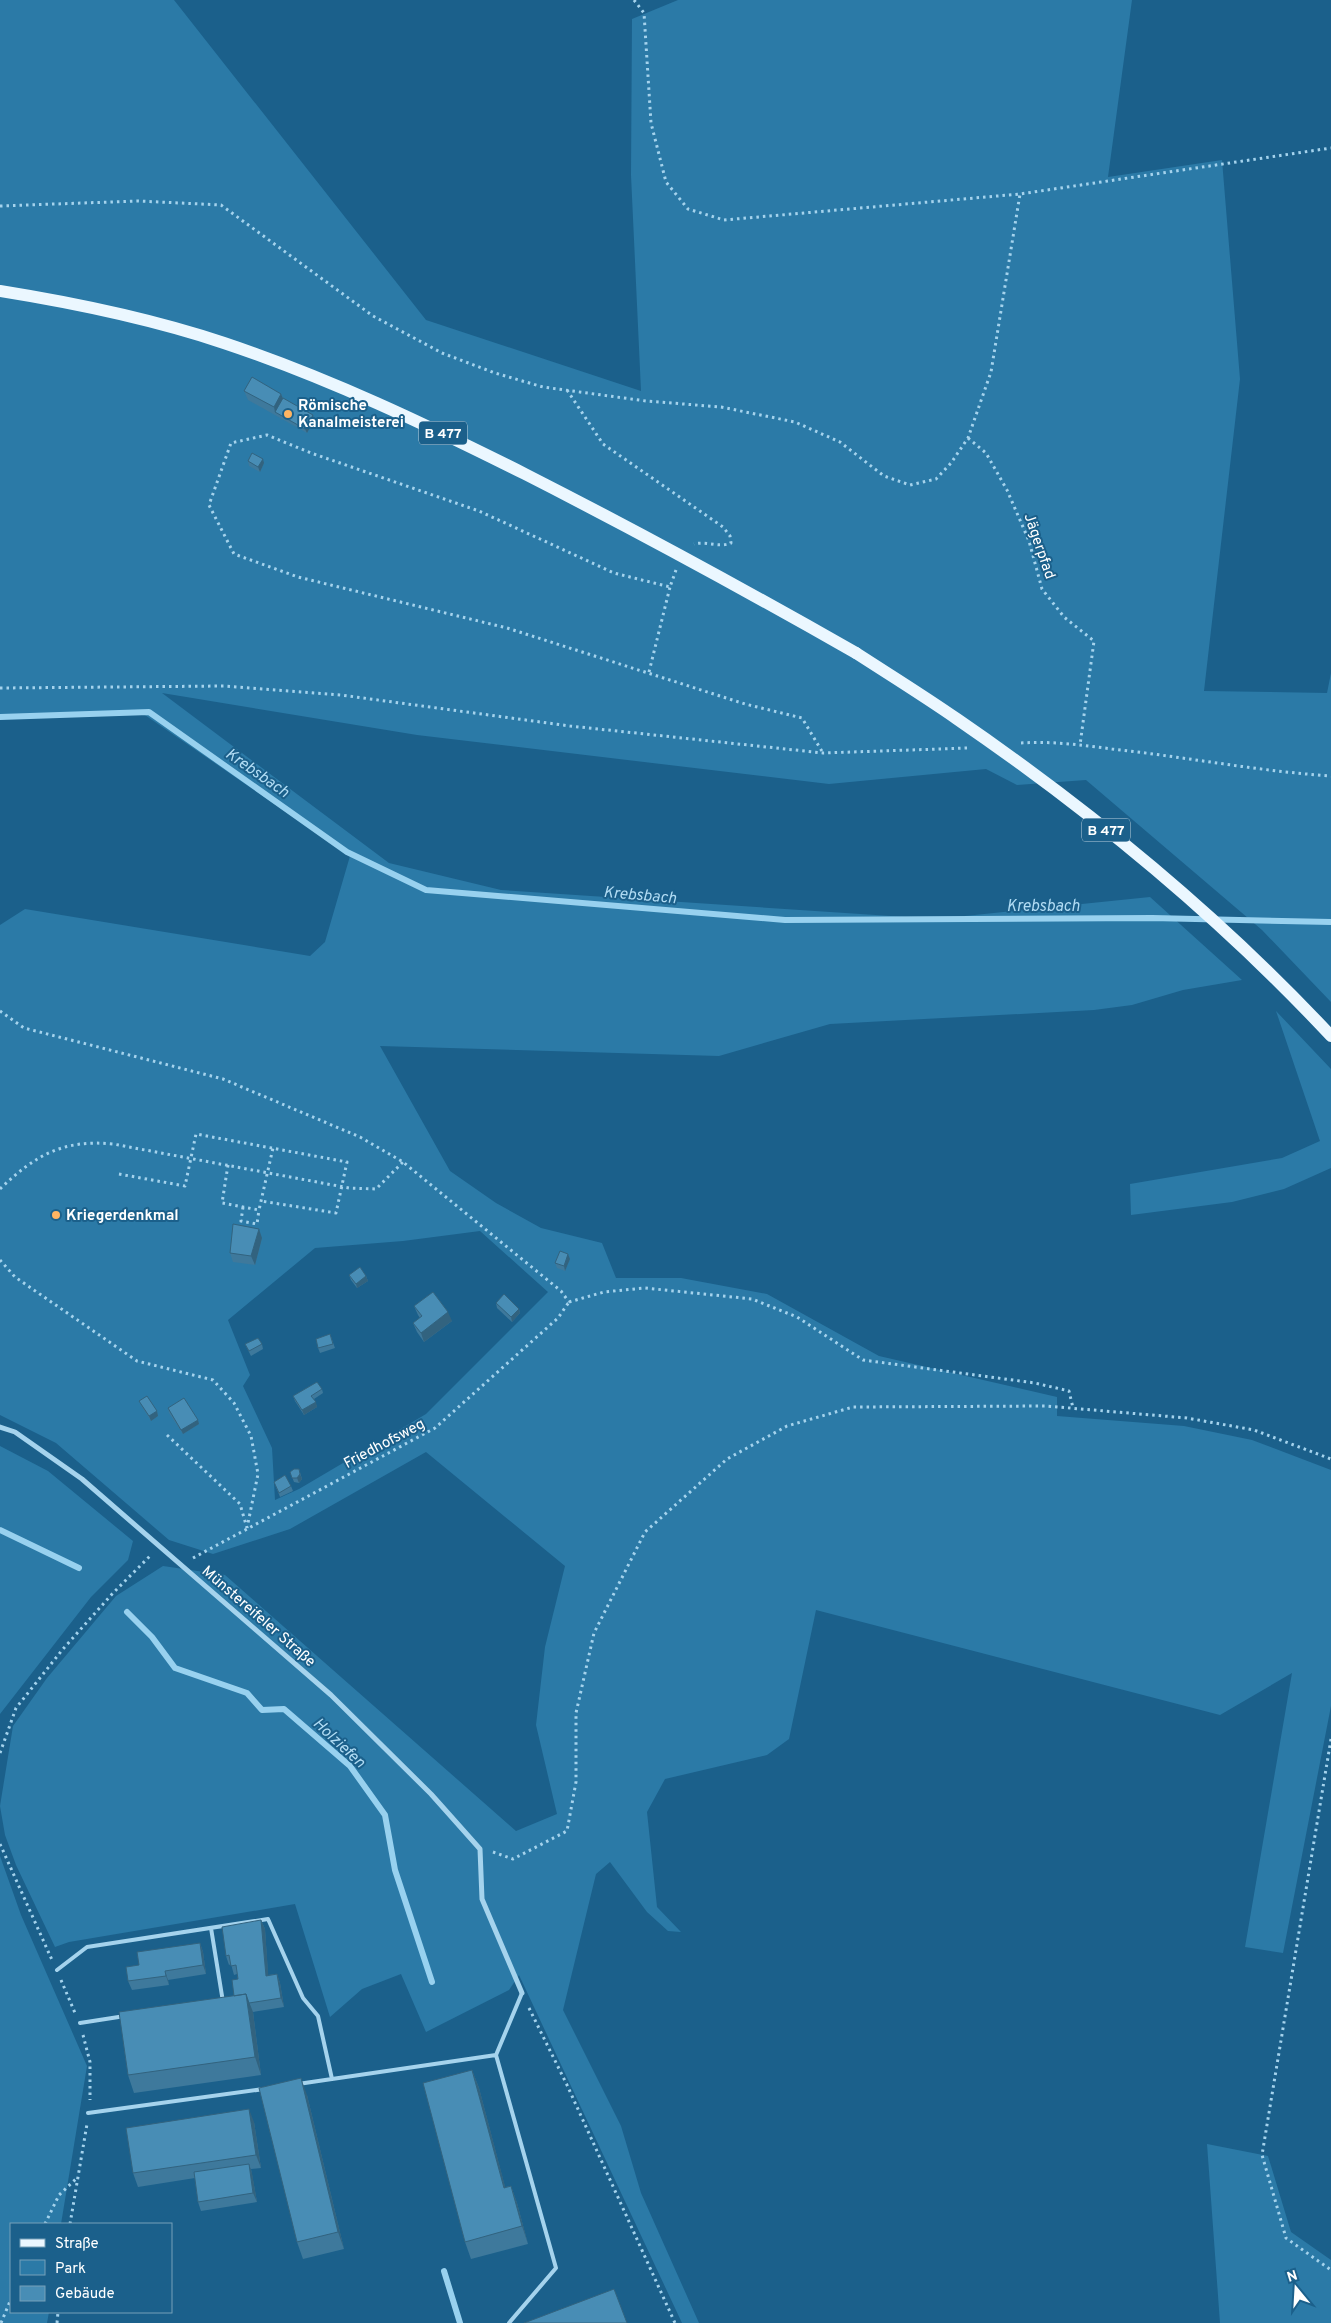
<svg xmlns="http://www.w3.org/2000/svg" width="1331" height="2323" font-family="Overpass,sans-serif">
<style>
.green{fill:#2b7aa7;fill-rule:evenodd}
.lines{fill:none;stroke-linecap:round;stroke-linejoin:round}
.stream{stroke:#98d1ef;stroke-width:6}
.path{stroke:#a5d3ed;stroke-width:3;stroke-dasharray:2.5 4;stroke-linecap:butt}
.service{stroke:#a5d3ed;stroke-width:4}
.minor{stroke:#a5d3ed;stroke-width:5}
.primary{stroke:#ebf7ff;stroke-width:12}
.primary-bridge{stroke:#ebf7ff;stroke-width:12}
.wall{fill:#3e799c}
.shaded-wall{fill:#32637f}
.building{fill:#488db5;stroke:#32637f}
.poi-dot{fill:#feb462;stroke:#1b608b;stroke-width:2}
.labels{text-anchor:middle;stroke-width:4;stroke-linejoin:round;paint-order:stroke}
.shield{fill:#1b608b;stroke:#bbcfdc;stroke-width:1}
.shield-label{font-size:14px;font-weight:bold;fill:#fff}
.poi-label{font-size:15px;font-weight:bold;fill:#fff;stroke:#1b608b;text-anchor:start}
.street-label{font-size:15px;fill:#fff;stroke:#1b608b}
.water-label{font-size:16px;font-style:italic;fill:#b1dcf4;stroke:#1b608b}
</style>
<rect width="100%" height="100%" fill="#1b608b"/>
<path class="green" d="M0,0H174L426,320L641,391L631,175L632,19L678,0H1132L1108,177L1222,160L1240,379L1204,691L1327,693L1331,673V1002L1262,930L1086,780L1017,785L986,769L829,784L417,735L162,693L389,863L501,890L936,919L1150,897L1242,980L1183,990L1132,1005L1094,1010L830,1024L719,1056L380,1046L450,1171L496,1203L541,1228L602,1243L616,1278H681L767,1294L879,1356L1057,1397V1416L1184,1426L1252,1440L1331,1470V1706L1283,1953L1245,1947L1292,1673L1220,1715L816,1610L789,1739L767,1755L665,1779L647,1812L657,1907L681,1932L668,1931L647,1912L610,1862L596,1874L563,2010L621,2126L641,2193L699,2323H682L519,1975L509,1990L426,2032L401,1974L362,1989L330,2017L295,1904L69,1942L55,1947L16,1865L5,1835L0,1806L13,1726L47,1678L116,1596L163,1566L225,1575L516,1831L557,1814L536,1725L545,1647L565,1566L426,1452L290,1529L213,1554L169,1540L56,1443L0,1415V925L25,909L310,956L325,942L350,856L142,713L0,719ZM480,1231L548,1292L426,1414L299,1489L275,1500L272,1448L243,1386L250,1375L228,1320L315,1248L403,1241Z
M1276,1011L1331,1069V1168L1284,1189L1232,1202L1131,1215L1130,1184L1282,1158L1320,1141Z
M0,1446L48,1471L133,1541L128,1560L91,1597L0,1714Z
M0,1856L21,1915L87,2066L61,2224H11V2312H49L47,2323H0Z
M1207,2144L1268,2156L1291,2232L1331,2260V2323H1220Z"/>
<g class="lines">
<path class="stream" d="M0,717L149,712L347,852L426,890L785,920L1152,918L1331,922
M0,1530L79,1568
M127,1612L152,1637L175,1668L247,1693L262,1710L284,1709L350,1766L385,1815L395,1870L432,1982
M444,2271L460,2323"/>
<path class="path" d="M634,0L644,13L651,123L666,182L688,209L724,220L1020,194L1331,148
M0,206L138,201L221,205L373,316L442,353L495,373L543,387L646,401L721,407L795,422L840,442L884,476L910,485L936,479L951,463L968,438L991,372L1020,194
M567,390L603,444L723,527L730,536L731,543C719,548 707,541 694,544
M968,438L986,453L1007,490L1029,541L1042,589L1064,617L1094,641L1080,745
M676,570L670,587L614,573L479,511L311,453L267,435L231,443L209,505L234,554L298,577L507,628L745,704L802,718L823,753
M649,672L670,587
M0,688L224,686L341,695L570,726L823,753L968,748
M1021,743C1051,741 1083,745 1112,749C1186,757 1257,771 1331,776
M0,1011L24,1028L223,1079L360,1137L403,1162L561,1291L569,1302
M228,1165L222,1203L259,1210L273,1148
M119,1174L185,1186L196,1134L347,1162L336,1213L261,1201
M0,1189C35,1155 64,1139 113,1144L349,1188L376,1189L403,1162
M243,1207L241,1221L257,1224L259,1210
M0,1260L15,1277L137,1361L213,1380L234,1403L251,1436L258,1474L247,1528
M569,1302L604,1292L645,1288L752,1299L797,1317L863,1360L1035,1383L1069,1391L1073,1408
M167,1435L240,1504L247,1528
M193,1558L435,1428L558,1318L569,1302
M1331,1739L1262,2155L1286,2238L1331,2270
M0,1753L16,1708L63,1649L113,1593L151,1555
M0,1844L52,1960
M493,1852L513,1859L567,1831L576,1782V1713L594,1633L645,1532L727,1459L787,1426L853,1407L1046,1406L1187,1418L1254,1430L1331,1459
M61,1980L75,2013
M529,2008L567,2085L675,2323
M83,2035L90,2062V2100
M45,2224L59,2195L77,2178
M70,2224L87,2124
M1,2323L11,2299
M57,2323L58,2312"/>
<path class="service" d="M211,1928L223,2002
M57,1970L87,1947L268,1919L303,1998L318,2016L332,2079L298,2084
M80,2023L125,2016
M496,2055L522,1993
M332,2079L496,2055L556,2268L509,2323
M88,2113L264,2089"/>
<path class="minor" d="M0,1427L15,1432L82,1479L331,1695L431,1794L480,1849L482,1899L522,1993"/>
<path class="primary" d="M0,291C75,303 152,319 224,343C329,378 427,425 525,474C637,531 747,591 856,653"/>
<path class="primary-bridge" d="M856,653C890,675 924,696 957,719C1091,811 1220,917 1331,1036"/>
</g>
<path class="wall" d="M244,391L281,394L283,398L314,420L307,433L248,400Z
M248,461L264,463L260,472L249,466Z
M262,1238L255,1265L233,1262L230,1253Z
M570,1259L565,1271L557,1268L555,1263Z
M349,1275L366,1276L368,1281L357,1288L351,1280Z
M496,1303L519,1309L520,1313L512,1322L497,1308Z
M414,1306L452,1321L424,1342L417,1332L413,1323L420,1318L418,1315Z
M330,1334L335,1348L320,1353L318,1348Z
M245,1344H262L263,1349L251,1356Z
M322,1389L323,1393L314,1399L317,1407L304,1415L295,1401L293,1396Z
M139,1401L157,1411L158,1416L151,1421L141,1405Z
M168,1408L198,1420L199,1424L183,1434L169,1413Z
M299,1469L302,1479L299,1483L294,1482L290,1472Z
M274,1482L291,1486L293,1491L280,1497Z
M261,1920L265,1929L268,1975L277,1974L280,1983L284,2007L253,2012L261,2075L134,2093L128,2075L234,1996L238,1979L237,1974L234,1975L231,1964L229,1965L226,1956Z
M200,1943L203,1952L206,1974L168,1980L169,1985L132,1990L128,1981L139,1965Z
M472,2070L479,2088L505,2187L511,2186L517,2203L528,2244L471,2259L465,2242Z
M307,2095L344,2249L303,2259L297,2242Z
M254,2122L261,2168L251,2169L257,2202L201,2211L198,2202L195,2178L138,2187L133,2173Z"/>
<path class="shaded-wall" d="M281,394L285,403L275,412L274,407Z
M313,415L314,420L307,433L305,429Z
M263,459L264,463L260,472L258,467Z
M259,1229L262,1238L255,1265L251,1256Z
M568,1254L570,1259L565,1271L564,1266Z
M366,1276L368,1281L357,1288L356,1284Z
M519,1309L520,1313L512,1322L511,1317Z
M448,1312L452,1321L424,1342L421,1333Z
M316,1402L317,1407L304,1415L302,1410Z
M157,1411L158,1416L151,1421L149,1416Z
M198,1420L199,1424L183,1434L181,1430Z
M300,1474L302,1479L299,1483L297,1478Z
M261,1920L265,1929L269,1985L266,1976Z
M200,1943L203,1952L206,1974L203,1965Z
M165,1971L168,1980L169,1985L166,1976Z
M277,1974L280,1983L284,2007L281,1998Z
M246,1994L253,2012L261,2075L255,2057Z
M472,2070L479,2088L510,2205L504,2188Z
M301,2078L307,2095L344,2249L338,2232Z
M249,2109L254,2122L261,2168L256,2155Z
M249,2164L252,2173L257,2202L253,2193Z
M511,2186L517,2203L528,2244L522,2226Z"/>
<path class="building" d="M252,377L281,394L274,407L244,391Z
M283,398L313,415L305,429L275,412Z
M252,453L263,459L258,467L248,461Z
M233,1224L259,1229L251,1256L230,1253Z
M560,1251L568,1254L564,1266L555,1263Z
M360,1267L366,1276L356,1284L349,1275Z
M433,1292L448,1312L421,1333L413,1323L422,1316L414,1306Z
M504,1294L519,1309L511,1317L496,1303Z
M330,1334L333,1344L318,1348L316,1339Z
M258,1338L262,1344L249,1351L245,1344Z
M317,1382L322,1389L311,1396L316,1402L302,1410L293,1396Z
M147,1396L157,1411L149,1416L139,1401Z
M184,1398L198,1420L181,1430L168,1408Z
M294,1469H299L300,1474L297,1478H292L290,1472Z
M285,1475L291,1486L279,1493L274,1482Z
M261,1920L266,1976L277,1974L281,1998L249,2003L246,1994L234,1996L232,1980L238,1979L236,1965L231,1966L229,1955L226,1956L222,1927Z
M200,1943L203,1965L165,1971L166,1976L128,1981L126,1967L139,1965L137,1952Z
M246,1994L255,2057L128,2075L119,2012Z
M472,2070L504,2188L511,2186L522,2226L465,2242L423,2083Z
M301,2078L338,2232L297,2242L259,2088Z
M249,2109L256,2155L133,2173L126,2128Z
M249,2164L253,2193L198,2202L194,2172Z
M614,2289L627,2323H524Z"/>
<g class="poi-dot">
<circle cx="288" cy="414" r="5"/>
<circle cx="56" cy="1215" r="5"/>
</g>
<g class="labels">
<g class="shield">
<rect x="419" y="421.5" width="48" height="23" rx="4"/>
<rect x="1082" y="818.5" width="48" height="23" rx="4"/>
</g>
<g class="shield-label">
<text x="443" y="438">B 477</text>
<text x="1106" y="835">B 477</text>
</g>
<g class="poi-label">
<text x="298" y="410">Römische<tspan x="298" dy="17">Kanalmeisterei</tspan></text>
<text x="66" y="1220">Kriegerdenkmal</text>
</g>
<g class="street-label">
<text transform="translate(1040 546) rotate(71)" y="5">Jägerpfad</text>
<text transform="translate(384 1443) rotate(-28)" y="5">Friedhofsweg</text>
<text transform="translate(259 1616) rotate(41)" y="5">Münstereifeler Straße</text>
</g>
<g class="water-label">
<text transform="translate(258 772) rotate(35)" y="6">Krebsbach</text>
<text transform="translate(640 894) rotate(5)" y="6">Krebsbach</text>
<text x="1043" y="911">Krebsbach</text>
<text transform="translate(340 1742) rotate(43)" y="6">Holziefen</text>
</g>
</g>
<rect x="10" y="2223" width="162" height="90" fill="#1b608b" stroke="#76a0b9"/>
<rect x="20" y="2239" width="25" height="8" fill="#ebf7ff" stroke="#76a0b9"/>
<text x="55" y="2248" font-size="15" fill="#ffffff">Straße</text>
<rect x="20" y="2260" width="25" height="15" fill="#2b7aa7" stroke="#76a0b9"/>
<text x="55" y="2273" font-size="15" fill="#ffffff">Park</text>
<rect x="20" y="2286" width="25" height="15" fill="#488db5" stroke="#76a0b9"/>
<text x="55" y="2298" font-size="15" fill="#ffffff">Gebäude</text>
<g transform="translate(1296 2288) rotate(342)" stroke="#1b608b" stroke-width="4" paint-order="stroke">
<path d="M0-4L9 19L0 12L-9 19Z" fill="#ffffff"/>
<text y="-8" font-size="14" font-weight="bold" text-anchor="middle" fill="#ffffff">N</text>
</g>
</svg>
